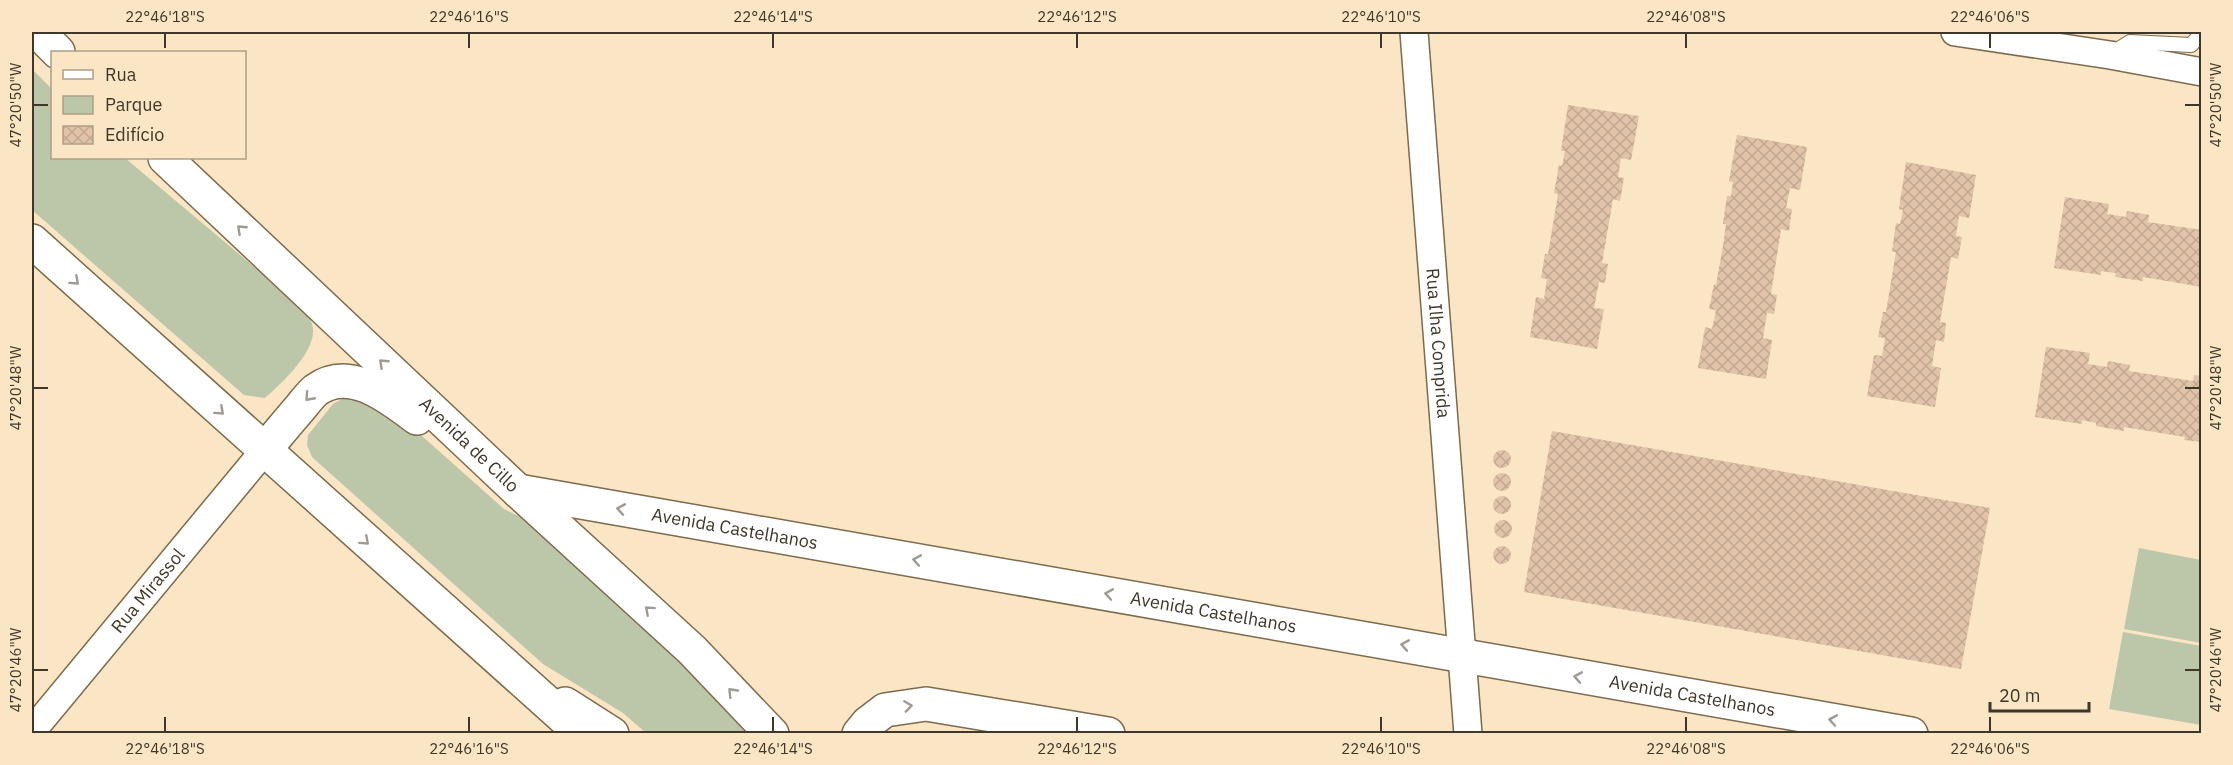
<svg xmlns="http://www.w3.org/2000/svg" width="2233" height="765" font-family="'IBM Plex Sans',sans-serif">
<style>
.green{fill:#bcc7aa}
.building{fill:url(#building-cross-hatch)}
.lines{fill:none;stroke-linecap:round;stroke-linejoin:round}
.lane-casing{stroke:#7d6b4d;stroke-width:16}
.street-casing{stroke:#7d6b4d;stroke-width:30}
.secondary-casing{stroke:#7d6b4d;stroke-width:36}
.primary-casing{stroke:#7d6b4d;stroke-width:36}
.lane{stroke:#fff;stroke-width:14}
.street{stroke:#fff;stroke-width:27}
.secondary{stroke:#fff;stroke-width:33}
.primary{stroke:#fff;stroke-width:33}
.oneway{stroke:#9f9b94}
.ticks{fill:none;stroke:#3f3729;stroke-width:2}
.labels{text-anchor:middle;stroke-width:4.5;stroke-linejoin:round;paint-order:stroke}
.street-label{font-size:18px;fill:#3f3729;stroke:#fae5c4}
.neatline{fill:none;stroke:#3f3729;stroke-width:2}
.ticks-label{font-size:15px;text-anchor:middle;fill:#3f3729}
</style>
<defs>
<pattern id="building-cross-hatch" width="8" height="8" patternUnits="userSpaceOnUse" patternTransform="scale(1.5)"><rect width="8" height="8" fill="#e1c3a9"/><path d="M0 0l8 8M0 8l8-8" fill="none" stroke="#c2a891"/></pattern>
</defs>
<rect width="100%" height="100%" fill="#fae5c4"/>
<path class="green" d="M32,69L52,89V158H125L303,308C306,313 310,319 312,324C320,348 282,383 265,398L244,395L32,210Z
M362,396L413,428L504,509L533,523L759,733H646L623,713L543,664L312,457L307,445L308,435L333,404L342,399Z
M2139,548L2201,560V643L2124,629Z
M2123,632L2201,646V725L2109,709Z"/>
<path class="building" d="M1568,105L1639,116L1631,160L1621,158L1618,177L1624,178L1620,201L1613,199L1602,263L1608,264L1605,283L1599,282L1594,308L1604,309L1597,349L1530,337L1536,297L1544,299L1547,279L1541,278L1545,254H1548L1558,194L1554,193L1559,165L1562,166L1565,151H1561Z
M1737,135L1807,147L1800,190L1790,188L1786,208L1792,209L1789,231L1781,229L1771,294L1777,295L1774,314L1767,313L1763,338L1772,340L1766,379L1698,368L1705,327L1712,329L1716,310L1709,309L1714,284L1716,285L1723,246L1726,224H1723L1727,196H1731L1733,182L1729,181Z
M1906,162L1976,175L1969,218L1959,216L1956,236L1962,237L1958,259L1951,257L1940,322L1946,323L1944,342L1936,340L1932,366L1941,368L1935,407L1867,396L1874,355L1882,356L1885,338L1878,337L1883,312H1886L1896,252H1892L1896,223L1900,224L1903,210L1899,209Z
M2065,197L2109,204L2107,214L2126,217L2127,211L2149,215L2148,222L2202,230V287L2143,277V281L2115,277L2116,273L2101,271V275L2054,268Z
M2046,347L2090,353L2088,364L2107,367L2108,361L2130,365L2129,371L2193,381L2194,375L2202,376V442L2184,440L2185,437L2124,427V431L2096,426V423L2082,420V424L2035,417Z
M1552,431L1990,508L1961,669L1524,592Z
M1493 459a9 9 0 1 1 18 0a9 9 0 1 1-18 0Z
M1493 482a9 9 0 1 1 18 0a9 9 0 1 1-18 0Z
M1493 505a9 9 0 1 1 18 0a9 9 0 1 1-18 0Z
M1494 529a9 9 0 1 1 18 0a9 9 0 1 1-18 0Z
M1493 555a9 9 0 1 1 18 0a9 9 0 1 1-18 0Z"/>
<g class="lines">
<g class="lane-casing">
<path id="lane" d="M2111,54L2130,42L2191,45L2202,33"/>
</g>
<g class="street-casing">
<g id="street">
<path id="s1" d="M1414,32L1468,734"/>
<path d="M1955,32L2110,55L2202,72"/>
<path id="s2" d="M32,731L264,451"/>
</g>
</g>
<g class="secondary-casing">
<g id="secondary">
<path id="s3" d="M518,491L1911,734"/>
<path d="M859,734L868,723L885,710L926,704L1108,734"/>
</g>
</g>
<g class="primary-casing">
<g id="primary">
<path d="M38,32L58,52"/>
<path id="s4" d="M165,158L518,491L692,650L772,734"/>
<path d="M32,241L582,734"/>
<path d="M264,451C276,436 288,422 300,408C305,402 310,395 316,390C350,365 390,398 417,418"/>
<path d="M565,704L612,734"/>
</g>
</g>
<use href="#lane" class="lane"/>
<use href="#street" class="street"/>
<use href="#secondary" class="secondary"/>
<use href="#primary" class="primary"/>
</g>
<defs><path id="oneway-chevron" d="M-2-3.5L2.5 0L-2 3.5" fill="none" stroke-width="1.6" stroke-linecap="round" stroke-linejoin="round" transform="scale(1.5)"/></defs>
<g class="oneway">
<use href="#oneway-chevron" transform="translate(241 229) rotate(-137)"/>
<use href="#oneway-chevron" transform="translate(75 281) rotate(42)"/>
<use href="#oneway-chevron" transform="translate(383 363) rotate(-137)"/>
<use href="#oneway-chevron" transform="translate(309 397) rotate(132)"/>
<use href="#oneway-chevron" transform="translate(220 411) rotate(42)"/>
<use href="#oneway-chevron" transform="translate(621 509) rotate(-170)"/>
<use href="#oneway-chevron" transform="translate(365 541) rotate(42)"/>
<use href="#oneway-chevron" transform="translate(917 560) rotate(-170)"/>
<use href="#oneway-chevron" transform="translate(1109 594) rotate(-170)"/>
<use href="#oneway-chevron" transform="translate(649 610) rotate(-138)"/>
<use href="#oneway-chevron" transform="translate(1405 645) rotate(-170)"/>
<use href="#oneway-chevron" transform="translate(1578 677) rotate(-170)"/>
<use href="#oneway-chevron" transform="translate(732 692) rotate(-134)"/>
<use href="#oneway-chevron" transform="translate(908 706) rotate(-8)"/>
<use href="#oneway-chevron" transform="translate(1833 720) rotate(-170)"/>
</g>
<path class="ticks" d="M165,33V48M469,33V48M773,33V48M1077,33V48M1381,33V48M1686,33V48M1990,33V48M33,105H48M2185,105H2200M33,388H48M2185,388H2200M33,670H48M2185,670H2200M165,717V732M469,717V732M773,717V732M1077,717V732M1381,717V732M1686,717V732M1990,717V732"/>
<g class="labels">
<g class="street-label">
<text dy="6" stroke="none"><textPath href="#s1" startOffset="312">Rua Ilha Comprida</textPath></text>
<text dy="6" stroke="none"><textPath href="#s4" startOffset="418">Avenida de Cillo</textPath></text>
<text dy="6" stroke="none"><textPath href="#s3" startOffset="220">Avenida Castelhanos</textPath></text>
<text dy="6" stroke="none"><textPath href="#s2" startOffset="182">Rua Mirassol</textPath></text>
<text dy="6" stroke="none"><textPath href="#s3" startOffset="706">Avenida Castelhanos</textPath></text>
<text dy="6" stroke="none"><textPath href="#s3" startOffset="1192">Avenida Castelhanos</textPath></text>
</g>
</g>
<rect width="2233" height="765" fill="none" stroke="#fae5c4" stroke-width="66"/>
<rect x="51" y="51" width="195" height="108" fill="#fae5c4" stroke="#af9f86" stroke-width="1.5"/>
<rect x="63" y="70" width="30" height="9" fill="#ffffff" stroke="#af9f86" stroke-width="1.5"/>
<text x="105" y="81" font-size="18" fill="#3f3729">Rua</text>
<rect x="63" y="96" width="30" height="18" fill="#bcc7aa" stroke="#af9f86" stroke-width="1.5"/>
<text x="105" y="111" font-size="18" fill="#3f3729">Parque</text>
<rect x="63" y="126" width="30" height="18" fill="url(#building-cross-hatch)" stroke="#af9f86" stroke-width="1.5"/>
<text x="105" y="141" font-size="18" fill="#3f3729">Edifício</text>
<path d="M1990 702v9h99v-9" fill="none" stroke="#3f3729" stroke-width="3"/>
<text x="1999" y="702" font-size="18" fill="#3f3729" stroke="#fae5c4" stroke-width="4.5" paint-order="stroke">20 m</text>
<rect x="33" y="33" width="2167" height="699" class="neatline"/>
<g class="ticks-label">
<text x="165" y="22">22°46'18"S</text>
<text x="469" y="22">22°46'16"S</text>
<text x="773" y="22">22°46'14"S</text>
<text x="1077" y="22">22°46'12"S</text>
<text x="1381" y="22">22°46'10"S</text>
<text x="1686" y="22">22°46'08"S</text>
<text x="1990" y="22">22°46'06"S</text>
<text transform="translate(2216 105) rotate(-90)" y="5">47°20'50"W</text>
<text transform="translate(16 105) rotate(-90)" y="5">47°20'50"W</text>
<text transform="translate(2216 388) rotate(-90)" y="5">47°20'48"W</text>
<text transform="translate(16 388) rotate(-90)" y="5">47°20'48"W</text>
<text transform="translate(2216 670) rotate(-90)" y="5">47°20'46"W</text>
<text transform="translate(16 670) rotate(-90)" y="5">47°20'46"W</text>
<text x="165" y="754">22°46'18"S</text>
<text x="469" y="754">22°46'16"S</text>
<text x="773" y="754">22°46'14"S</text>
<text x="1077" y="754">22°46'12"S</text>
<text x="1381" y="754">22°46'10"S</text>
<text x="1686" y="754">22°46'08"S</text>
<text x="1990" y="754">22°46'06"S</text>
</g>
</svg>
